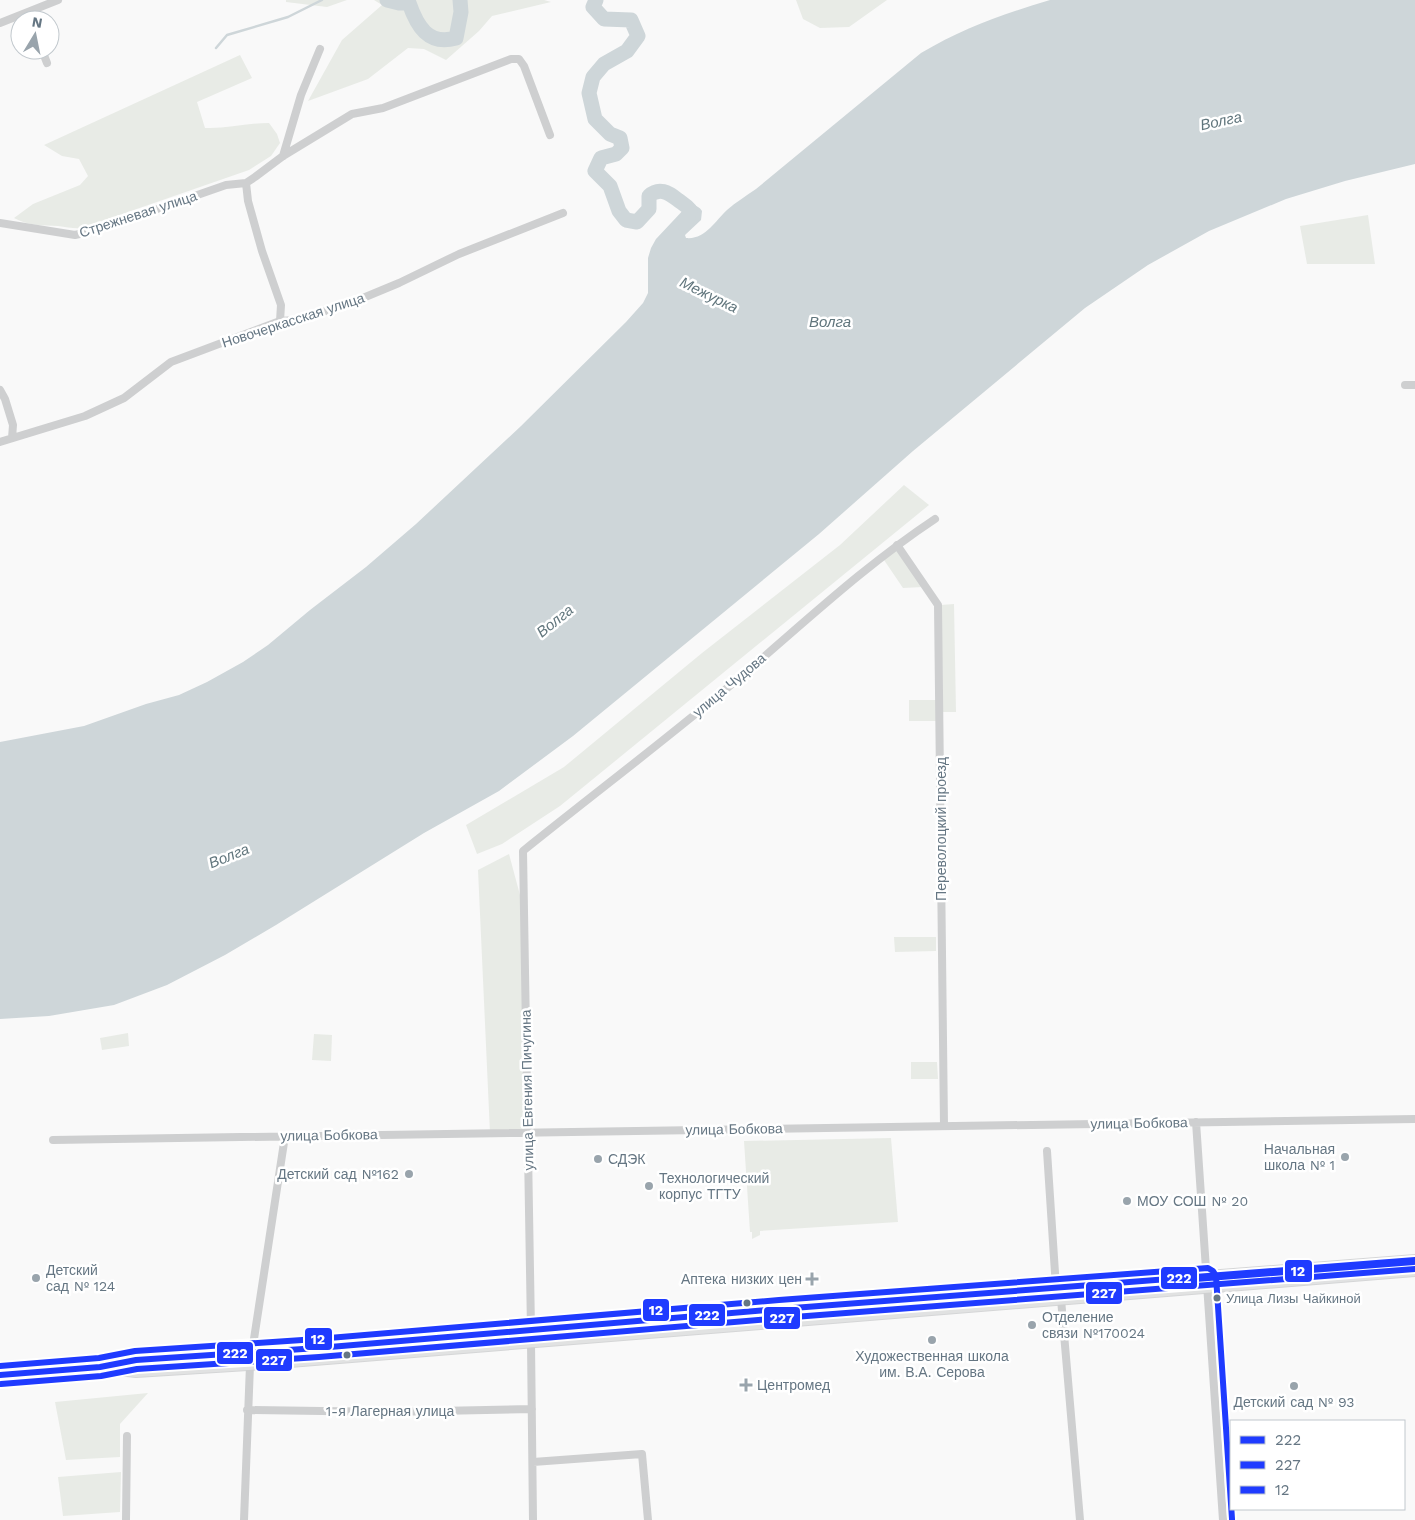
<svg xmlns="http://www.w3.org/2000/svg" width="1415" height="1520" font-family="'Work Sans',sans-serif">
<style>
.green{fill:#e8ebe6}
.water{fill:#ced6d9}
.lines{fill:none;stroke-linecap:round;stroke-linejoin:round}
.stream{stroke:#ced6d9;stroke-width:2.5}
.river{stroke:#ced6d9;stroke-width:15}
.major-casing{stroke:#d5d6d7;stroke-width:12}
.minor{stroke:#cecfd0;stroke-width:8}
.major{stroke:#e1e2e2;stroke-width:10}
.bus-1-casing{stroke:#fff;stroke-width:10}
.bus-2-casing{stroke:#fff;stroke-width:10}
.bus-3-casing{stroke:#fff;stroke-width:10}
.bus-1{stroke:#1f3bff;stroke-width:6}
.bus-2{stroke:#1f3bff;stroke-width:6}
.bus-3{stroke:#1f3bff;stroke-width:6}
.poi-dot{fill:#99a4ac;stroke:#fff;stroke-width:2}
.bus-dot{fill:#657683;stroke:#fff;stroke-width:2}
.labels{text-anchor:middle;stroke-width:5;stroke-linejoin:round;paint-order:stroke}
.bus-label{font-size:13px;fill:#657683;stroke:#fff;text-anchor:start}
.street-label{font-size:14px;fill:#657683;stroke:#fff}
.poi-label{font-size:14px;fill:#657683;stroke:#fff;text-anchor:start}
.water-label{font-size:15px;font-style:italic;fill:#60757c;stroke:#fff}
.line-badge{stroke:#fff;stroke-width:2}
.badge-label{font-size:14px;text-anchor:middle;font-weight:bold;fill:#fff}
</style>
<rect width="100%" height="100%" fill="#f9f9f9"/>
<path class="green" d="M286,0H347L327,7L286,2Z
M374,0H544L551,2L492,16L479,31L446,60L424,49L408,48L368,79L308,101L342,40L382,5Z
M796,0H887L849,27L820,28L803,19Z
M240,55L252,78L197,102L205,128C226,129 247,123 269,123L277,134L280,143L271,156L249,170L82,228C74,229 67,227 58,226C43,225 28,226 14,218L33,204L80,185L88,176L79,159L62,156L44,145Z
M1368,215L1375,264H1307L1300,226Z
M904,485L929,505L560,806L502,844L477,854L466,825L564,767L702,653L840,545Z
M896,550L923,587L903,588L884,560Z
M954,604L956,712H943L941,605Z
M909,700H936V721H909Z
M509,854L524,910L527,1132L490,1133L478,870Z
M894,937H936V951L895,952Z
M128,1033L129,1046L102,1050L100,1038Z
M314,1034L332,1035L331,1061L312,1060Z
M911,1062H937L938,1079H911Z
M891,1138L898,1222L760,1231V1235L752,1239V1232H750L744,1141Z
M148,1393L120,1424V1457L66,1460L55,1402Z
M121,1472L120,1512L63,1516L58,1477Z"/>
<path class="water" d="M1050,0H1415V164L1345,181L1286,199L1209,231L1148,265L1085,308L913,451L819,534L573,736L499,791L424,833L276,925L225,955L167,985L114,1005L49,1016L0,1019V742L84,726L146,704L179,695L207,682L243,662L268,645L310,610L366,567L416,524L521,426L626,322L643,303L648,293V258L651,248L656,239L687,206C694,205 698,205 702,211L701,220L685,235L686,238C705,240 715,221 727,210C736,202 746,196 756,189L921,53C963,28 1003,14 1050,0Z"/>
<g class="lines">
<path class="stream" d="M216,48L227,35L288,17L322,0"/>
<path class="river" d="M387,0L399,3H409C417,26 428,46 456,38L461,12L460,0
M596,0L593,7L604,19L631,20L638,36L627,51L604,64L593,77L589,93L595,119L610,134L620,138L622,148L616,154L601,158L595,171L610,186L619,211L626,220L637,222L649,209V196C659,187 668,192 678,200C682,203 686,205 690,210L688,217L684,224"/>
<g class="major-casing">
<path id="major" d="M110,1369L136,1372L265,1364L1415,1271
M0,1375L100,1367L136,1360L318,1348L780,1309L1415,1260"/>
</g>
<path class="minor" d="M0,23L58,0
M42,50L47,63
M283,156L301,95L320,49
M246,183L248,201L262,251L281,305L280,321
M0,223L75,235L100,229L226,185L246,183L255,177L283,156L352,114L383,108L511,59H519L524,66L550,135
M1405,385H1415
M0,390L5,399L13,425L12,438
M0,442L85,416L124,398L171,362L280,321L295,320L346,305L399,283L459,254L563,213
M897,545L938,605L944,1126
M1196,1122L1223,1520
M53,1140L1415,1119
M1047,1151L1056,1288
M1061,1299L1080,1520
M531,1330L523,851C595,793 668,738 738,679C803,624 864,566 935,519
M531,1343L533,1520
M247,1410L389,1412L532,1409
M533,1462L642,1454L648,1520
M126,1520L127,1436
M244,1520L250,1365L285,1136"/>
<use href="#major" class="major"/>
<g class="bus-1-casing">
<path id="bus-1" d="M0,1375L100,1367L136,1360L318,1348L780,1309L1415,1260"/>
</g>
<g class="bus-2-casing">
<path id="bus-2" d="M1,1384L101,1376L137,1369L319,1357L781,1318L1415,1269"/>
</g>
<g class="bus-3-casing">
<path id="bus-3" d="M1183,1280L1414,1262
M0,1366L99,1358L135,1351L317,1339L779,1300L1208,1268L1213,1271L1216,1276L1232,1519"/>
</g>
<use href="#bus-1" class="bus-1"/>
<use href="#bus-2" class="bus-2"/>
<use href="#bus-3" class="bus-3"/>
</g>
<g class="poi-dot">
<circle cx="1345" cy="1157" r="5"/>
<circle cx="598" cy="1159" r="5"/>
<circle cx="409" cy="1174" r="5"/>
<circle cx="649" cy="1186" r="5"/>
<circle cx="1127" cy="1201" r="5"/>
<circle cx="36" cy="1278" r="5"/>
<path d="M809.5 1271.5h5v5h5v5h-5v5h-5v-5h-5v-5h5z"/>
<circle cx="1032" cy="1325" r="5"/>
<circle cx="932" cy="1340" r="5"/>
<path d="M743.5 1377.5h5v5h5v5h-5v5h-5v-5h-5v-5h5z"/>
<circle cx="1294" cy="1386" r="5"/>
</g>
<g class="bus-dot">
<circle cx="1217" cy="1298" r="4.5"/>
<circle cx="747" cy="1303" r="4.5"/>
<circle cx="347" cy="1355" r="4.5"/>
</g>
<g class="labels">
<g class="bus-label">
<text x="1226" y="1303">Улица Лизы Чайкиной</text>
</g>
<g class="street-label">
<text transform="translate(138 214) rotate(-18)" y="5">Стрежневая улица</text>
<text transform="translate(293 320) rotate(-18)" y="5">Новочеркасская улица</text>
<text transform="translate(729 685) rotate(-40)" y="5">улица Чудова</text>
<text transform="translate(941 829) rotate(-90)" y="5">Переволоцкий проезд</text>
<text transform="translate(527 1090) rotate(-91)" y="5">улица Евгения Пичугина</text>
<text transform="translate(1139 1123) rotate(-1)" y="5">улица Бобкова</text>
<text transform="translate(734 1129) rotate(-1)" y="5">улица Бобкова</text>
<text transform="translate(329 1135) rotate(-1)" y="5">улица Бобкова</text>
<text x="390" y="1416">1-я Лагерная улица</text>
</g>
<g class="poi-label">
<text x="1335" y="1154" text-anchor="end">Начальная<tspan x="1335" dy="16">школа № 1</tspan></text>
<text x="608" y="1164">СДЭК</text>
<text x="399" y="1179" text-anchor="end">Детский сад №162</text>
<text x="659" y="1183">Технологический<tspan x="659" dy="16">корпус ТГТУ</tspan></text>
<text x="1137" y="1206">МОУ СОШ № 20</text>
<text x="46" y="1275">Детский<tspan x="46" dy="16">сад № 124</tspan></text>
<text x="802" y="1284" text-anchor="end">Аптека низких цен</text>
<text x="1042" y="1322">Отделение<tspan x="1042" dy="16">связи №170024</tspan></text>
<text x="932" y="1361" text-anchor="middle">Художественная школа<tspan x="932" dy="16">им. В.А. Серова</tspan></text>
<text x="757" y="1390">Центромед</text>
<text x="1294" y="1407" text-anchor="middle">Детский сад № 93</text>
</g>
<g class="water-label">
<text transform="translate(1221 121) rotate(-12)" y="5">Волга</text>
<text transform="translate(709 295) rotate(26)" y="5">Межурка</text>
<text x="830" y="327">Волга</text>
<text transform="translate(555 621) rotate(-39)" y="5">Волга</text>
<text transform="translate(229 856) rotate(-22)" y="5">Волга</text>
</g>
</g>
<g class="line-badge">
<rect x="1284" y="1259" width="29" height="24" rx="5" fill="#1f3bff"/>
<rect x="1160" y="1266" width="38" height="24" rx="5" fill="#1f3bff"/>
<rect x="1085" y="1281" width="38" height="24" rx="5" fill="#1f3bff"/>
<rect x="642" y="1298" width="28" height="24" rx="5" fill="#1f3bff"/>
<rect x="688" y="1303" width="38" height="24" rx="5" fill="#1f3bff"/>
<rect x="763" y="1306" width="38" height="24" rx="5" fill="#1f3bff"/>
<rect x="304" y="1327" width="29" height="24" rx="5" fill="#1f3bff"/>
<rect x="216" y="1341" width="38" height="24" rx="5" fill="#1f3bff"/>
<rect x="255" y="1348" width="38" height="24" rx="5" fill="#1f3bff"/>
</g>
<g class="badge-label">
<text x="1298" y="1276">12</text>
<text x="1179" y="1283">222</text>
<text x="1104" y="1298">227</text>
<text x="656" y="1315">12</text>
<text x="707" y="1320">222</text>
<text x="782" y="1323">227</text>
<text x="318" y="1344">12</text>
<text x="235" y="1358">222</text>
<text x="274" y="1365">227</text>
</g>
<rect x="1230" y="1420" width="175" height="90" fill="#ffffff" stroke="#c1c8cd"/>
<rect x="1240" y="1436" width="25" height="8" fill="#1f3bff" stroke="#c1c8cd"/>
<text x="1275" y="1445" font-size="15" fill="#657683">222</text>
<rect x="1240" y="1461" width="25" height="8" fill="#1f3bff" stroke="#c1c8cd"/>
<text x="1275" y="1470" font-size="15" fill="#657683">227</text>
<rect x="1240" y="1486" width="25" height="8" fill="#1f3bff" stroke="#c1c8cd"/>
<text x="1275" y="1495" font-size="15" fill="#657683">12</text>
<g transform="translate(35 35) rotate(10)"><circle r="24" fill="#ffffff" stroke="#c1c8cd"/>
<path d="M0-4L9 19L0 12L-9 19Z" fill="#99a4ac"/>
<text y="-8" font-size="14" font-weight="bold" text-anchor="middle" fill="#657683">N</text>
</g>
</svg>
